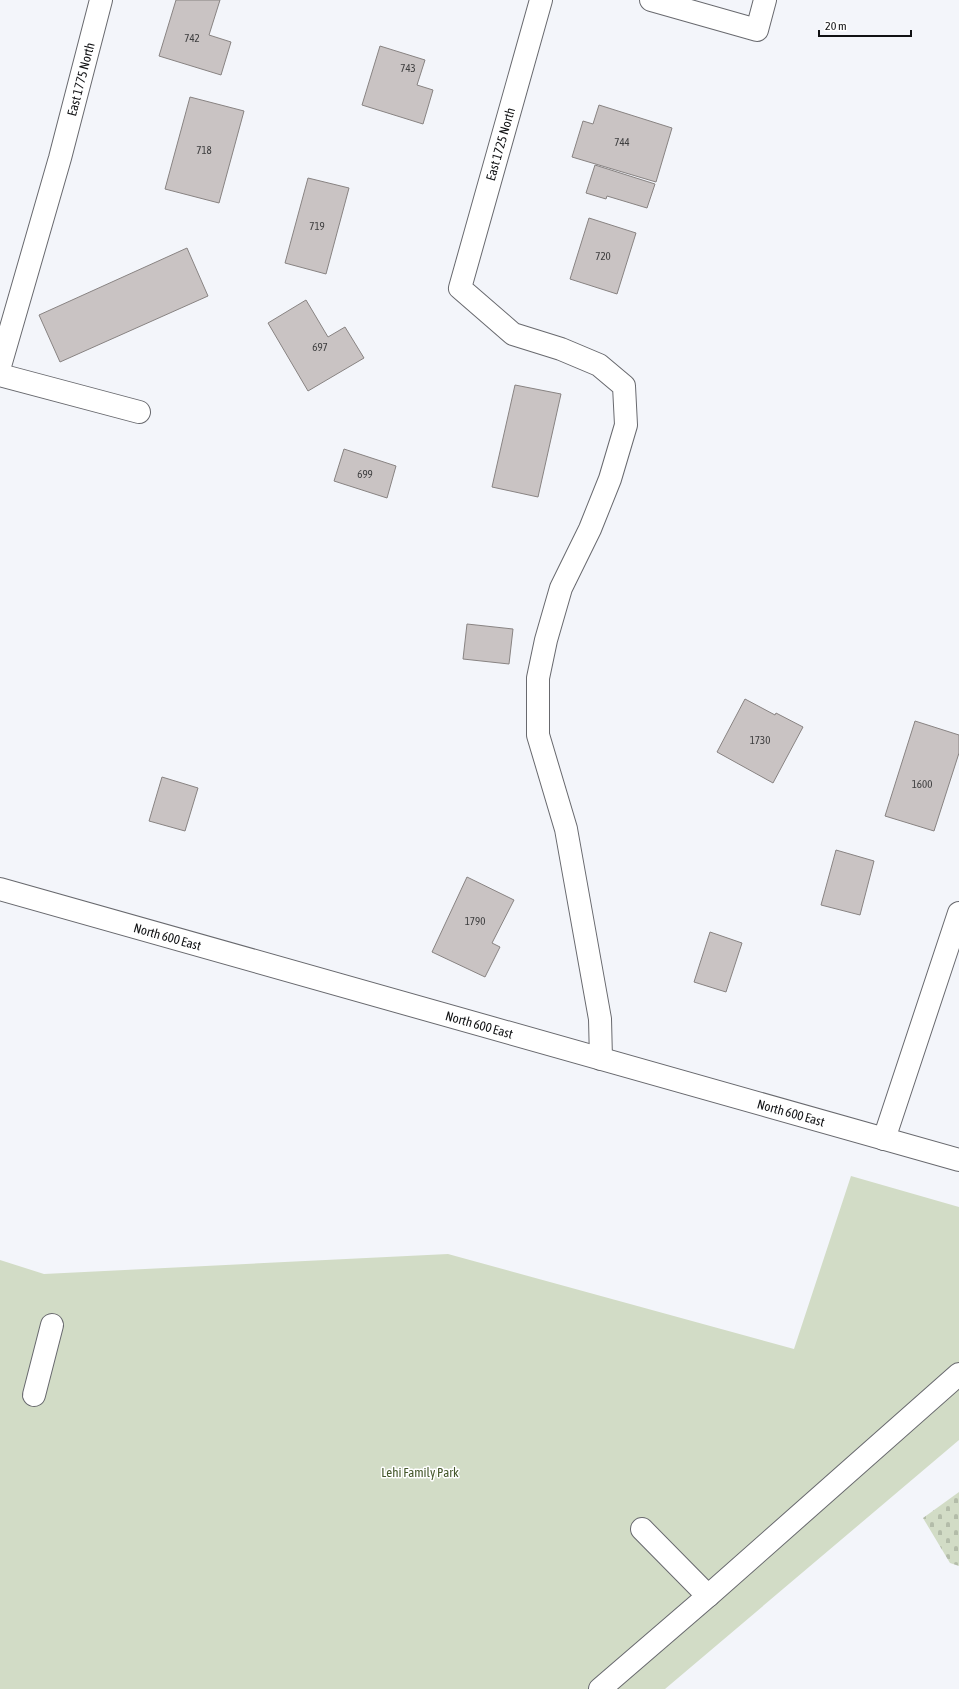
<svg xmlns="http://www.w3.org/2000/svg" width="959" height="1689" font-family="'Asap Condensed',sans-serif">
<style>
.cemetery{fill:url(#cemetery-stones)}
.park{fill:#d2dcc6}
.building{fill:#c9c3c3;stroke:#888382}
.lines{fill:none;stroke-linecap:round;stroke-linejoin:round}
.minor-casing{stroke:#68696e;stroke-width:24}
.minor{stroke:#fff;stroke-width:22}
.labels{text-anchor:middle;stroke-width:3;stroke-linejoin:round;paint-order:stroke}
.number-label{font-size:11px;fill:#3e3e3f}
.street-label{font-size:13px;fill:#101113;stroke:#fff}
.park-label{font-size:13px;fill:#45582c;stroke:#fff}
</style>
<defs>
<pattern id="cemetery-stones" width="16" height="16" patternUnits="userSpaceOnUse"><rect width="16" height="16" fill="#d2dcc6"/><path d="M2 7V4a2 2 0 0 1 4 0v3zM10 15v-3a2 2 0 0 1 4 0v3z" fill="#b3bca9"/></pattern>
</defs>
<rect width="100%" height="100%" fill="#f3f5fa"/>
<path class="cemetery" d="M959,1492V1566L950,1563L923,1518Z"/>
<path class="park" d="M851,1176L959,1207V1440L665,1689H0V1260L44,1274L448,1254L794,1349Z"/>
<path class="building" d="M176,0H220L209,35L231,42L221,75L159,56Z
M380,46L425,60L417,85L433,90L423,124L362,105Z
M190,97L244,111L219,203L165,189Z
M599,105L672,128L656,182L572,157L583,121L593,124Z
M595,165L655,184L647,208L607,196L606,199L586,193Z
M308,178L349,188L326,274L285,263Z
M589,218L636,233L617,294L570,279Z
M187,248L208,296L60,362L39,315Z
M306,300L328,337L345,327L364,358L308,391L268,323Z
M515,385L561,394L538,497L492,487Z
M344,449L396,466L387,498L334,481Z
M467,624L513,629L509,664L463,659Z
M745,699L775,715L776,713L803,727L773,783L717,752Z
M915,721L959,735V753L934,831L885,816Z
M162,777L198,788L185,831L149,821Z
M836,850L874,861L860,915L821,905Z
M467,877L514,900L492,943L500,947L485,977L432,952Z
M710,932L742,943L726,992L694,982Z"/>
<g class="lines">
<g class="minor-casing">
<g id="minor">
<path d="M541,0L460,288L513,334L561,349L599,365L624,386L626,425L610,479L590,529L561,588L546,640L538,678V735L566,829L600,1019L601,1059"/>
<path d="M651,0L757,30L765,0"/>
<path id="s1" d="M0,366L60,158L101,0"/>
<path d="M0,375L139,412"/>
<path id="s2" d="M0,889L959,1160"/>
<path d="M884,1139L959,913"/>
<path d="M34,1395L52,1325"/>
<path d="M642,1529L708,1596L959,1374"/>
<path d="M600,1689L708,1596"/>
</g>
</g>
<use href="#minor" class="minor"/>
</g>
<g class="labels">
<g class="number-label">
<text x="192" y="42">742</text>
<text x="408" y="72">743</text>
<text x="622" y="146">744</text>
<text x="204" y="154">718</text>
<text x="317" y="230">719</text>
<text x="603" y="260">720</text>
<text x="320" y="351">697</text>
<text x="365" y="478">699</text>
<text x="760" y="744">1730</text>
<text x="922" y="788">1600</text>
<text x="475" y="925">1790</text>
</g>
<g class="street-label">
<text dy="5" stroke="none"><textPath href="#s1" startOffset="298">East 1775 North</textPath></text>
<text transform="translate(500 144) rotate(-74)" y="5">East 1725 North</text>
<text dy="5" stroke="none"><textPath href="#s2" startOffset="174">North 600 East</textPath></text>
<text dy="5" stroke="none"><textPath href="#s2" startOffset="498">North 600 East</textPath></text>
<text dy="5" stroke="none"><textPath href="#s2" startOffset="822">North 600 East</textPath></text>
</g>
<g class="park-label">
<text x="420" y="1477">Lehi Family Park</text>
</g>
</g>
<path d="M819 30v6h92v-6" fill="none" stroke="#101113" stroke-width="2"/>
<text x="825" y="30" font-size="12" fill="#101113" stroke="#ffffff" stroke-width="3" paint-order="stroke">20 m</text>
</svg>
